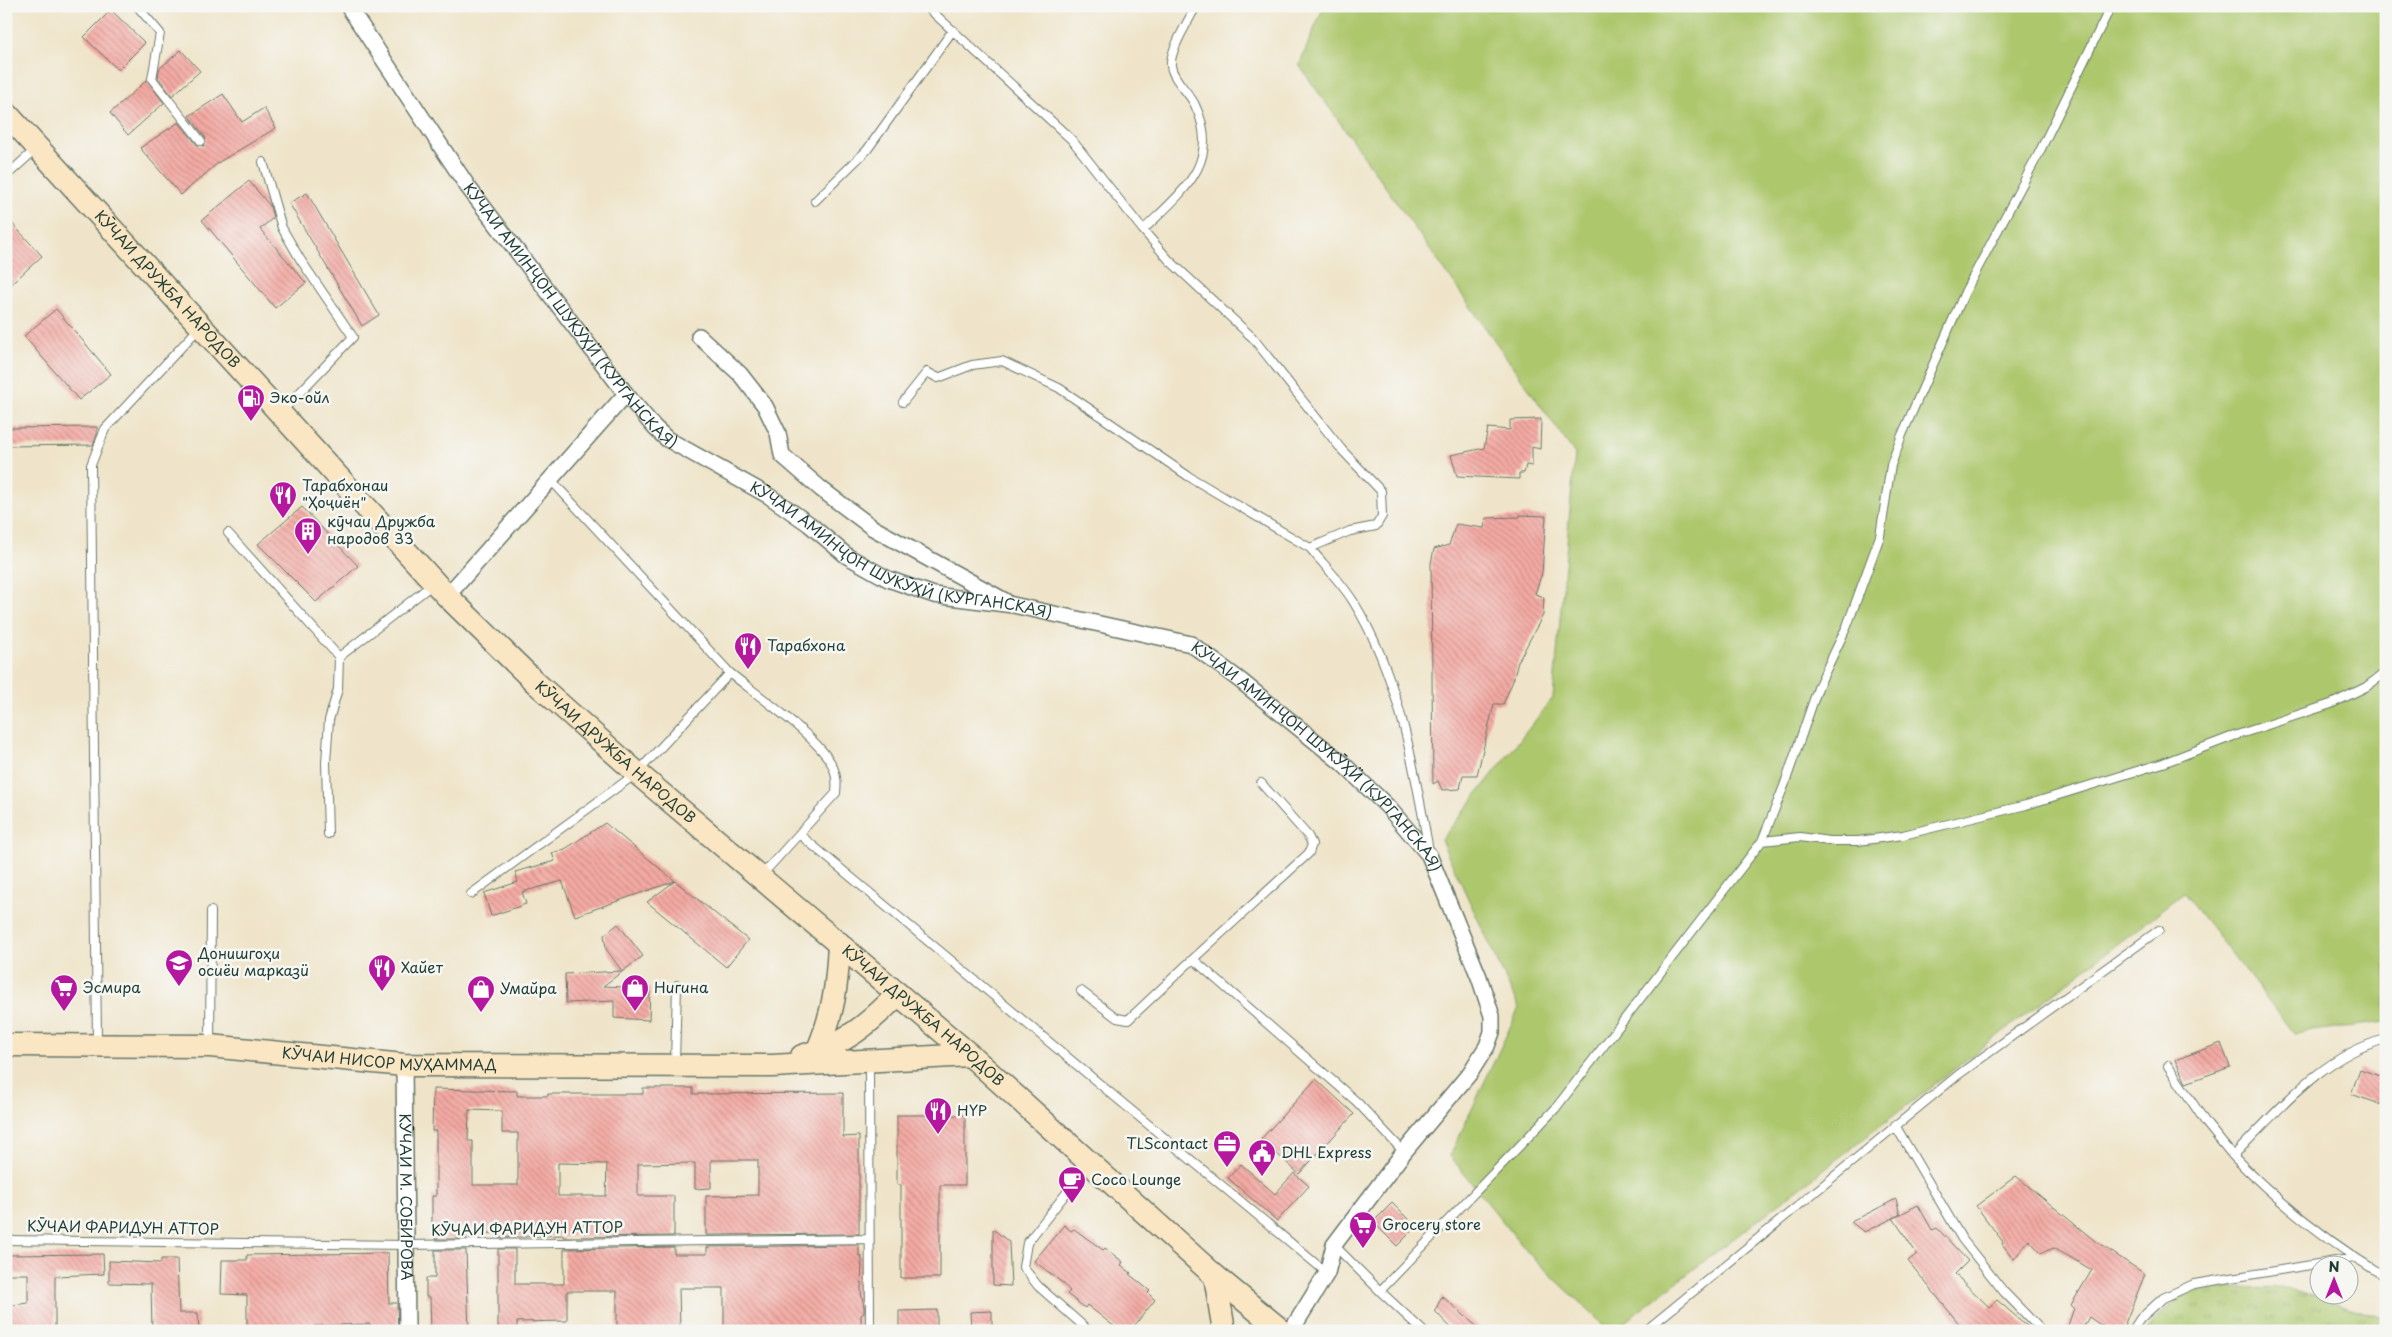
<svg xmlns="http://www.w3.org/2000/svg" width="2392" height="1337" font-family="'Playpen Sans',sans-serif">
<style>
.grass{fill:url(#grass-tufts);stroke:#668250}
.park{fill:#adc76d;stroke:#668250}
.building{fill:url(#building-back-hatch);fill-rule:evenodd}
.lines{fill:none;stroke-linecap:round;stroke-linejoin:round}
.lane-casing{stroke:#687768;stroke-width:10}
.street-casing{stroke:#687768;stroke-width:18}
.secondary-casing{stroke:#687768;stroke-width:25}
.lane{stroke:#fff;stroke-width:8}
.street{stroke:#fff;stroke-width:15}
.secondary{stroke:#fbe6c4;stroke-width:22}
.labels{text-anchor:middle;stroke-width:5;stroke-linejoin:round;paint-order:stroke}
.street-label{font-size:15px;fill:#1f3d34;stroke:#f6f6f2}
.poi-label{font-size:15px;fill:#1f3d34;stroke:#f6f6f2;text-anchor:start}
</style>
<defs>
<pattern id="grass-tufts" width="24" height="20" patternUnits="userSpaceOnUse" patternTransform="scale(1.25)"><rect width="24" height="20" fill="#adc76d"/><path d="M3 7l-1-3M5 7V3M7 7l1-3M15 17l-1-3M17 17v-4M19 17l1-3" fill="none" stroke="#8ca35a"/></pattern>
<pattern id="building-back-hatch" width="6" height="6" patternUnits="userSpaceOnUse" patternTransform="scale(1.25)"><rect width="6" height="6" fill="#f5aaa4"/><path d="M-1 5l2 2M0 0l6 6M5-1l2 2" fill="none" stroke="#c68c86"/></pattern>
</defs>
<rect width="100%" height="100%" fill="#f6f6f2"/>
<filter id="ink" filterUnits="userSpaceOnUse"><feTurbulence type="fractalNoise" baseFrequency=".02" numOctaves="2"/><feDisplacementMap in="SourceGraphic" scale="10" xChannelSelector="R" yChannelSelector="G"/><feConvolveMatrix kernelMatrix="1 2 1 2 8 2 1 2 1" color-interpolation-filters="sRGB"/></filter>
<filter id="wash" filterUnits="userSpaceOnUse"><feTurbulence type="fractalNoise" baseFrequency=".0096" numOctaves="4" result="noise"/><feDisplacementMap in="SourceGraphic" scale="20" xChannelSelector="R" yChannelSelector="G"/><feGaussianBlur stdDeviation="1.12" result="paint"/><feColorMatrix in="noise" values="0 0 0 0 0 0 0 0 0 0 0 0 0 0 0 0 0 1.4 0 .05"/><feComposite in="paint" operator="in"/></filter>
<g filter="url(#wash)">
<rect width="100%" height="100%" fill="#efe4c9"/>
<path class="grass" d="M2286,1287L2386,1319V1331H2147C2155,1320 2165,1307 2177,1299C2196,1286 2261,1288 2286,1287Z"/>
<path class="park" d="M1324,6H2386V1022L2294,1033L2184,893L1613,1331H1610L1529,1254L1450,1156L1519,1008L1441,840L1553,698L1575,454L1299,65Z"/>
<g id="blocks">
<path class="building" d="M111,10L145,43L118,70L84,37Z
M181,50L200,71L172,96L158,77L159,69Z
M147,80L164,103L128,135L110,113Z
M223,94L242,122L264,108L276,128L219,162L181,195L140,148L179,122L197,145L204,146L206,138L189,116Z
M249,181L270,206L273,218L260,229L306,283L275,308L202,220Z
M307,193L379,315L362,326L289,203Z
M6,217L42,256L6,289Z
M56,309L111,374L79,400L24,336Z
M1541,419L1540,449L1532,447V466L1526,465L1524,473H1519V479L1457,476L1451,455L1484,448L1488,428L1510,430V420Z
M97,427V435L93,445L6,446V428Z
M302,507L358,566L316,602L258,544Z
M1520,515L1546,516L1542,573L1535,594L1544,597L1543,615L1518,662L1513,681L1503,704H1494L1477,775H1463L1460,789L1442,790L1438,781L1433,784L1431,563L1434,549L1449,545L1456,524L1484,528L1486,518L1520,517Z
M605,823L675,881L575,916L562,881L522,892L526,904L491,916L484,893L518,882L515,872L555,861L552,853L565,849Z
M675,881L748,940L726,967L647,902Z
M618,924L643,956L603,986L650,988L649,1020L614,1018V1001L566,1003L565,974L622,971L606,949L604,935Z
M2221,1043L2230,1067L2186,1083L2175,1060Z
M2360,1069L2386,1078V1106L2351,1094Z
M1316,1079L1354,1114L1299,1174L1261,1139Z
M643,1088H693V1094L843,1093V1137L859,1136V1234L706,1235V1196L758,1195V1160H711V1188L695,1189V1163L638,1164V1196H674V1236L563,1237V1235L498,1238V1233L466,1234V1239H435V1226H432V1196H436V1131H432L433,1089L517,1091V1096H548V1094H643ZM469,1110L502,1111V1133H518V1185H473V1141H468ZM558,1163L607,1164L606,1196H558Z
M897,1115H965V1185H940V1278H901V1185H897Z
M1241,1164L1275,1194L1294,1173L1309,1186L1277,1221L1228,1178Z
M2016,1176L2095,1241L2145,1274L2122,1331H2109L2089,1317L2081,1331H2066L2074,1308L2071,1305L2092,1270L2054,1248L2041,1253L2029,1240L2014,1259L2002,1244L2003,1242L1976,1206Z
M1896,1199L1900,1215L1864,1232L1851,1222Z
M1392,1203L1416,1227L1397,1246L1373,1222Z
M1918,1205L1932,1230L1937,1228L1968,1261L1955,1274L1989,1307L1997,1300L2033,1331H1965L1908,1261L1917,1254L1893,1218Z
M1064,1225L1071,1231L1074,1229L1103,1250L1105,1248L1123,1262L1121,1265L1131,1273L1129,1274L1150,1291L1148,1293L1155,1300L1130,1331H1120L1087,1305L1085,1308L1067,1294L1070,1291L1064,1284L1034,1261Z
M993,1229L1009,1242L1011,1286L993,1285Z
M859,1245V1256H862L861,1292L864,1307V1313L861,1315V1331H724V1288H679L680,1331H617V1291H567V1321L517,1322V1331H498V1249H515V1284H564V1249L674,1247V1254H707V1247Z
M435,1250H466L469,1331H431L430,1297H426V1278H435Z
M388,1253L389,1303H397L398,1331H371L370,1324L314,1326L315,1331H247V1295L221,1294L222,1260H247V1255Z
M103,1254L104,1274L55,1276V1331H6V1306L28,1303V1274H6V1255Z
M161,1259H177L179,1313H198L199,1331H152L151,1284L109,1283V1261L161,1263Z
M1442,1296L1482,1331H1454L1435,1311Z
M937,1310V1331H899V1311Z
M992,1311V1328L971,1329L970,1312Z"/>
</g>
</g>
<g filter="url(#ink)">
<use href="#blocks" fill-opacity="0" stroke="#687768" stroke-width="1"/>
<g class="lines">
<g class="lane-casing">
<path id="lane" d="M137,6L160,33L152,79L201,141
M263,162L282,228L300,259L353,337L281,412
M6,176L36,149
M815,201L867,150L953,30
M1143,230C1181,193 1223,163 1195,105C1189,92 1173,80 1171,66C1169,51 1189,20 1196,6
M903,402L927,372L938,378L972,365L1002,361L1059,388L1188,476L1310,548L1350,531L1376,526L1382,516L1381,491L1342,450L1253,338L1169,260L1143,230L1072,140L926,6
M551,480L730,673
M228,533L339,657L433,584
M1310,548C1324,565 1341,582 1353,601C1399,675 1414,766 1429,851
M328,834L326,762L329,720L338,689L339,657
M799,834L1327,1273
M1762,841L1800,837L1829,841H1858L1903,835L2026,805L2163,763L2231,737L2331,704L2366,687L2386,672
M471,894L637,773L730,673C756,694 821,739 833,767C837,776 837,783 836,793L761,876
M1193,959L1309,853L1312,844L1308,836L1261,783
M1081,991L1117,1018L1128,1020L1193,959L1357,1102L1404,1152
M97,1043L91,465L105,429L200,327
M210,1044L211,911
M869,1063L870,1331
M675,1064L677,985
M2168,1066L2206,1123L2233,1156C2278,1111 2322,1055 2386,1039
M1895,1125L1962,1239L2004,1292L2042,1331
M2233,1156C2278,1202 2331,1244 2386,1277
M6,1240L407,1245L869,1239
M1334,1245L1380,1291L1555,1109L1762,841L1784,786L1819,685L1847,626L1880,536L1891,465L1902,435L1965,292L2038,155L2111,6
M1380,1291L1423,1331
M1089,1331L1038,1286L1023,1267L1027,1243L1089,1164
M1645,1331L1958,1075L2159,930
M2132,1331L2140,1319L2163,1298L2194,1284L2354,1258"/>
</g>
<g class="street-casing">
<g id="street">
<path id="s1" d="M348,6L468,187L626,394L655,428L667,439L769,496L809,524L847,556L888,579L934,595L1013,605L1191,644L1241,681L1342,763L1387,806L1429,855L1479,977L1492,1016V1032L1487,1046L1470,1073L1404,1152L1334,1245L1327,1273L1291,1331"/>
<path d="M699,336L740,374L765,406L778,433L782,455L821,489L873,528L1005,601"/>
<path d="M447,596L626,394"/>
<path id="s2" d="M404,1065L407,1331"/>
</g>
</g>
<g class="secondary-casing">
<g id="secondary">
<path id="s3" d="M6,113L447,596L536,683L637,773L970,1055L1215,1276L1282,1331"/>
<path id="s4" d="M6,1045L210,1046L404,1065L772,1066L970,1055"/>
<path d="M817,1052C834,1012 837,986 839,943"/>
<path d="M802,1056C845,1044 868,1025 898,994"/>
<path d="M1215,1276L1224,1331"/>
</g>
</g>
<use href="#lane" class="lane"/>
<use href="#street" class="street"/>
<use href="#secondary" class="secondary"/>
</g>
</g>
<defs>
<g id="fuel-pin" transform="scale(1.4375)"><path d="M0 17L-7.5 6A9.5 9.5 0 1 1 7.5 6Z" fill="#b5179e" stroke="#f6f6f2"/><path d="M-5.5-6h7V0h2V4h1.3V-2.5L3-4.5l.8-.8L6-3V5H2.5V1h-1V6h-7ZM-4.2-4.7v3.2H.2V-4.7Z" fill="#fff"/></g>
<g id="restaurant-pin" transform="scale(1.4375)"><path d="M0 17L-7.5 6A9.5 9.5 0 1 1 7.5 6Z" fill="#b5179e" stroke="#f6f6f2"/><path d="M-5-6h1v4h1v-4h1v4h1v-4h1v5L-1.5 .5V6h-2V.5L-5-1ZM5-6V6H3V1.5H1.5Q1.5-4 5-6Z" fill="#fff"/></g>
<g id="building-pin" transform="scale(1.4375)"><path d="M0 17L-7.5 6A9.5 9.5 0 1 1 7.5 6Z" fill="#b5179e" stroke="#f6f6f2"/><path d="M-4-6H4V6H1V3H-1V6H-4ZM-2.5-4.3h1.7v1.8h-1.7ZM.8-4.3h1.7v1.8H.8ZM-2.5-1h1.7V.8h-1.7ZM.8-1h1.7V.8H.8Z" fill="#fff"/></g>
<g id="university-pin" transform="scale(1.4375)"><path d="M0 17L-7.5 6A9.5 9.5 0 1 1 7.5 6Z" fill="#b5179e" stroke="#f6f6f2"/><path d="M0-5L7-2L0 1L-7-2ZM-4 1L0 2.5L4 1V4Q0 6-4 4Z" fill="#fff"/></g>
<g id="supermarket-pin" transform="scale(1.4375)"><path d="M0 17L-7.5 6A9.5 9.5 0 1 1 7.5 6Z" fill="#b5179e" stroke="#f6f6f2"/><path d="M-6-5.5h2.5l.6 2H6L4.5 2H-2.5L-4.4-4H-6ZM-1.5 3.2a1.3 1.3 0 1 0 .1 0ZM3 3.2a1.3 1.3 0 1 0 .1 0Z" fill="#fff"/></g>
<g id="shop-pin" transform="scale(1.4375)"><path d="M0 17L-7.5 6A9.5 9.5 0 1 1 7.5 6Z" fill="#b5179e" stroke="#f6f6f2"/><path d="M-5-2.5h2.3a2.7 3.5 0 0 1 5.4 0H5L5.5 6h-11ZM-1.5-2.5h3a1.5 2.3 0 0 0-3 0Z" fill="#fff"/></g>
<g id="office-pin" transform="scale(1.4375)"><path d="M0 17L-7.5 6A9.5 9.5 0 1 1 7.5 6Z" fill="#b5179e" stroke="#f6f6f2"/><path d="M-6-3h4V-5.5h4V-3h4V5H-6ZM-1-4.5V-3h2v-1.5ZM-6 0V1H6V0Z" fill="#fff"/></g>
<g id="civic-pin" transform="scale(1.4375)"><path d="M0 17L-7.5 6A9.5 9.5 0 1 1 7.5 6Z" fill="#b5179e" stroke="#f6f6f2"/><path d="M-.6-6.5H3V-4.5H.6V-3L4-1V1h2V6H-6V1h2V-1L-.6-3ZM-1.2 2.5V6h2.4V2.5Z" fill="#fff"/></g>
<g id="cafe-pin" transform="scale(1.4375)"><path d="M0 17L-7.5 6A9.5 9.5 0 1 1 7.5 6Z" fill="#b5179e" stroke="#f6f6f2"/><path d="M-5.5-4.5H6V0H3Q3 3.5 0 3.5H-2.5Q-5.5 3.5-5.5 0ZM3-3.2v2h1.7v-2ZM-6 4.5H4V6H-6Z" fill="#fff"/></g>
</defs>
<g fill-rule="evenodd">
<use href="#fuel-pin" x="251" y="398"/>
<use href="#restaurant-pin" x="283" y="495"/>
<use href="#building-pin" x="308" y="531"/>
<use href="#restaurant-pin" x="748" y="646"/>
<use href="#university-pin" x="179" y="963"/>
<use href="#restaurant-pin" x="382" y="968"/>
<use href="#supermarket-pin" x="64" y="988"/>
<use href="#shop-pin" x="635" y="988"/>
<use href="#shop-pin" x="481" y="989"/>
<use href="#restaurant-pin" x="938" y="1111"/>
<use href="#office-pin" x="1227" y="1144"/>
<use href="#civic-pin" x="1262" y="1153"/>
<use href="#cafe-pin" x="1072" y="1180"/>
<use href="#supermarket-pin" x="1363" y="1225"/>
</g>
<g class="labels">
<g class="street-label">
<text dy="5" stroke="none"><textPath href="#s3" startOffset="239">КӮЧАИ ДРУЖБА НАРОДОВ</textPath></text>
<text dy="5" stroke="none"><textPath href="#s1" startOffset="382">КӮЧАИ АМИНҶОН ШУКӮҲӢ (КУРГАНСКАЯ)</textPath></text>
<text dy="5" stroke="none"><textPath href="#s1" startOffset="802">КӮЧАИ АМИНҶОН ШУКӮҲӢ (КУРГАНСКАЯ)</textPath></text>
<text dy="5" stroke="none"><textPath href="#s3" startOffset="884">КӮЧАИ ДРУЖБА НАРОДОВ</textPath></text>
<text dy="5" stroke="none"><textPath href="#s1" startOffset="1281">КӮЧАИ АМИНҶОН ШУКӮҲӢ (КУРГАНСКАЯ)</textPath></text>
<text dy="5" stroke="none"><textPath href="#s3" startOffset="1289">КӮЧАИ ДРУЖБА НАРОДОВ</textPath></text>
<text dy="5" stroke="none"><textPath href="#s4" startOffset="384">КӮЧАИ НИСОР МУҲАММАД</textPath></text>
<text dy="5" stroke="none"><textPath href="#s2" startOffset="132">КӮЧАИ М. СОБИРОВА</textPath></text>
<text transform="translate(123 1228) rotate(1)" y="5">КӮЧАИ ФАРИДУН АТТОР</text>
<text transform="translate(527 1229) rotate(-1)" y="5">КӮЧАИ ФАРИДУН АТТОР</text>
</g>
<g class="poi-label">
<text x="270" y="403">Эко-ойл</text>
<text x="302" y="491">Тарабхонаи<tspan x="302" dy="17">"Ҳоҷиён"</tspan></text>
<text x="327" y="527">кӯчаи Дружба<tspan x="327" dy="17">народов 33</tspan></text>
<text x="767" y="651">Тарабхона</text>
<text x="198" y="959">Донишгоҳи<tspan x="198" dy="17">осиёи марказӣ</tspan></text>
<text x="401" y="973">Хайет</text>
<text x="83" y="993">Эсмира</text>
<text x="654" y="993">Нигина</text>
<text x="500" y="994">Умайра</text>
<text x="957" y="1116">HYP</text>
<text x="1208" y="1149" text-anchor="end">TLScontact</text>
<text x="1281" y="1158">DHL Express</text>
<text x="1091" y="1185">Coco Lounge</text>
<text x="1382" y="1230">Grocery store</text>
</g>
</g>
<rect width="2392" height="1337" fill="none" stroke="#f6f6f2" stroke-width="25"/>
<g transform="translate(2334 1280)"><circle r="24" fill="#f6f6f2" stroke="#a0aca6"/>
<path d="M0-4L9 19L0 12L-9 19Z" fill="#b5179e"/>
<text y="-8" font-size="14" font-weight="bold" text-anchor="middle" fill="#1f3d34">N</text>
</g>
</svg>
